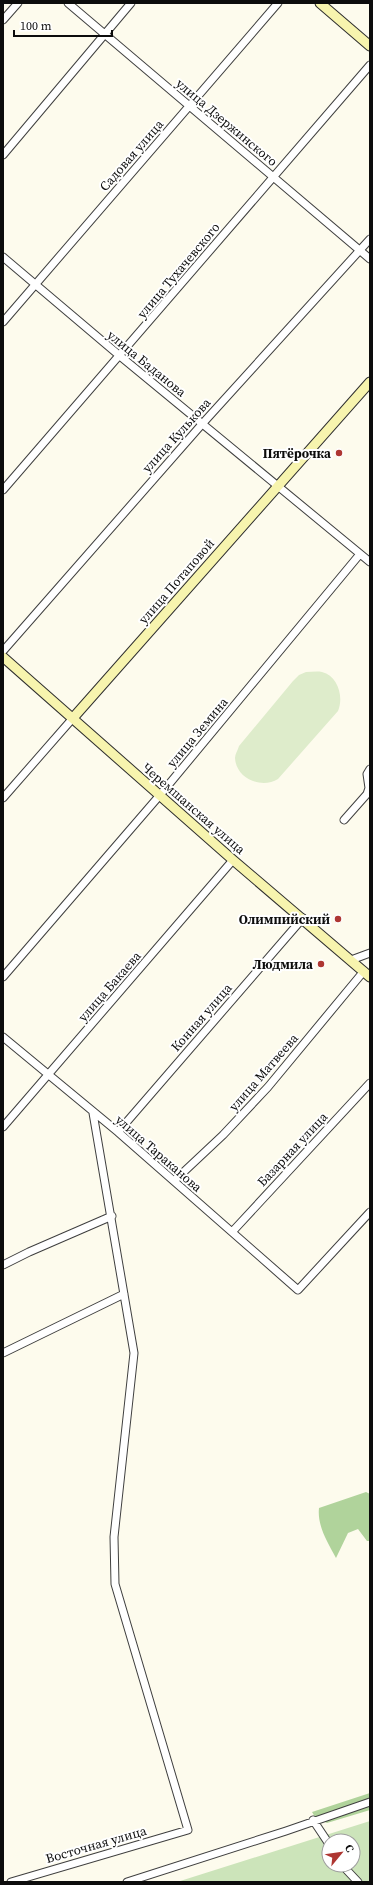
<svg xmlns="http://www.w3.org/2000/svg" width="373" height="1885" font-family="'Source Serif 4',serif">
<style>
.green{fill:#cce4ba;fill-rule:evenodd}
.forest{fill:#b0d39b}
.pitch{fill:#deeccb}
.lines{fill:none;stroke-linecap:round;stroke-linejoin:round}
.street-casing{stroke:#3f3f3f;stroke-width:9}
.secondary-casing{stroke:#2e2e2e;stroke-width:11}
.street{stroke:#fff;stroke-width:7}
.secondary{stroke:#f7f4ae;stroke-width:9}
.poi-dot{fill:#ae3632;stroke:#fff;stroke-width:1.5}
.labels{text-anchor:middle;stroke-width:4;stroke-linejoin:round;paint-order:stroke}
.street-label{font-size:13px;fill:#0c0c0c;stroke:#fff}
.poi-label{font-size:13px;font-weight:bold;fill:#0c0c0c;stroke:#fff;text-anchor:end}
</style>
<rect width="100%" height="100%" fill="#fdfbed"/>
<path class="green" d="M370,1821V1882H177ZM329,1841H353V1865H329Z"/>
<path class="forest" d="M366,1492L370,1494V1541H367L358,1529L348,1533L336,1558C328,1543 317,1526 319,1508Z
M370,1793V1799L315,1817L312,1812Z
M370,1805V1810L327,1823L325,1822V1819Z"/>
<path class="pitch" d="M306,672C311,672 317,671 322,672C338,676 344,697 338,711L278,779C262,789 236,779 235,758C235,754 238,750 239,746L293,681L299,675Z"/>
<g class="lines">
<g class="street-casing">
<path id="street" d="M68,3L370,259
M3,20L18,3
M3,155L131,3
M3,257L120,356L370,562
M3,322L278,3
M3,490L370,65
M3,651L203,423L370,239
M3,798L73,718
M344,820L367,794L369,788L367,774L370,769
M351,960L370,953
M3,977L160,795L360,554
M3,1037L118,1132L298,1290L370,1212
M3,1127L233,860
M118,1132L303,918
M174,1181L223,1135L268,1087L364,971
M232,1232L370,1083
M3,1265L29,1252L112,1216
M3,1353L124,1294
M313,1820L329,1844
M342,1865L358,1882
M11,1882L188,1830L115,1584L114,1537L134,1353L93,1113
M127,1882L286,1831L370,1802"/>
</g>
<g class="secondary-casing">
<path id="secondary" d="M320,3L370,46
M3,657L233,860L370,977
M73,718L370,382"/>
</g>
<use href="#street" class="street"/>
<use href="#secondary" class="secondary"/>
</g>
<g class="poi-dot">
<circle cx="339" cy="453" r="4"/>
<circle cx="338" cy="919" r="4"/>
<circle cx="321" cy="964" r="4"/>
</g>
<g class="labels">
<g class="street-label">
<text transform="translate(227 122) rotate(40)" y="5">улица Дзержинского</text>
<text transform="translate(131 155) rotate(-49)" y="5">Садовая улица</text>
<text transform="translate(178 270) rotate(-50)" y="5">улица Тухачевского</text>
<text transform="translate(147 363) rotate(39)" y="5">улица Баданова</text>
<text transform="translate(176 435) rotate(-48)" y="5">улица Кулькова</text>
<text transform="translate(176 581) rotate(-49)" y="5">улица Потаповой</text>
<text transform="translate(197 732) rotate(-50)" y="5">улица Земина</text>
<text transform="translate(194 808) rotate(41)" y="5">Черемшанская улица</text>
<text transform="translate(109 986) rotate(-49)" y="5">улица Бакаева</text>
<text transform="translate(201 1017) rotate(-49)" y="5">Конная улица</text>
<text transform="translate(263 1072) rotate(-49)" y="5">улица Матвеева</text>
<text transform="translate(292 1149) rotate(-47)" y="5">Базарная улица</text>
<text transform="translate(159 1153) rotate(41)" y="5">улица Тараканова</text>
<text transform="translate(96 1844) rotate(-16)" y="5">Восточная улица</text>
</g>
<g class="poi-label">
<text x="331" y="458">Пятёрочка</text>
<text x="330" y="924">Олимпийский</text>
<text x="313" y="969">Людмила</text>
</g>
</g>
<rect width="373" height="1885" fill="none" stroke="#0c0c0c" stroke-width="8"/>
<g transform="translate(341 1853) rotate(61)"><circle r="19" fill="#ffffff" stroke="#9e9e9e"/>
<path d="M0-3L7 15L0 10L-7 15Z" fill="#ae3632"/>
<text y="-6" font-size="11" font-weight="bold" text-anchor="middle" fill="#0c0c0c">С</text>
</g>
<path d="M14 30v6h98v-6" fill="none" stroke="#0c0c0c" stroke-width="2"/>
<text x="20" y="30" font-size="12" fill="#0c0c0c" stroke="#ffffff" stroke-width="3" paint-order="stroke">100 m</text>
</svg>
